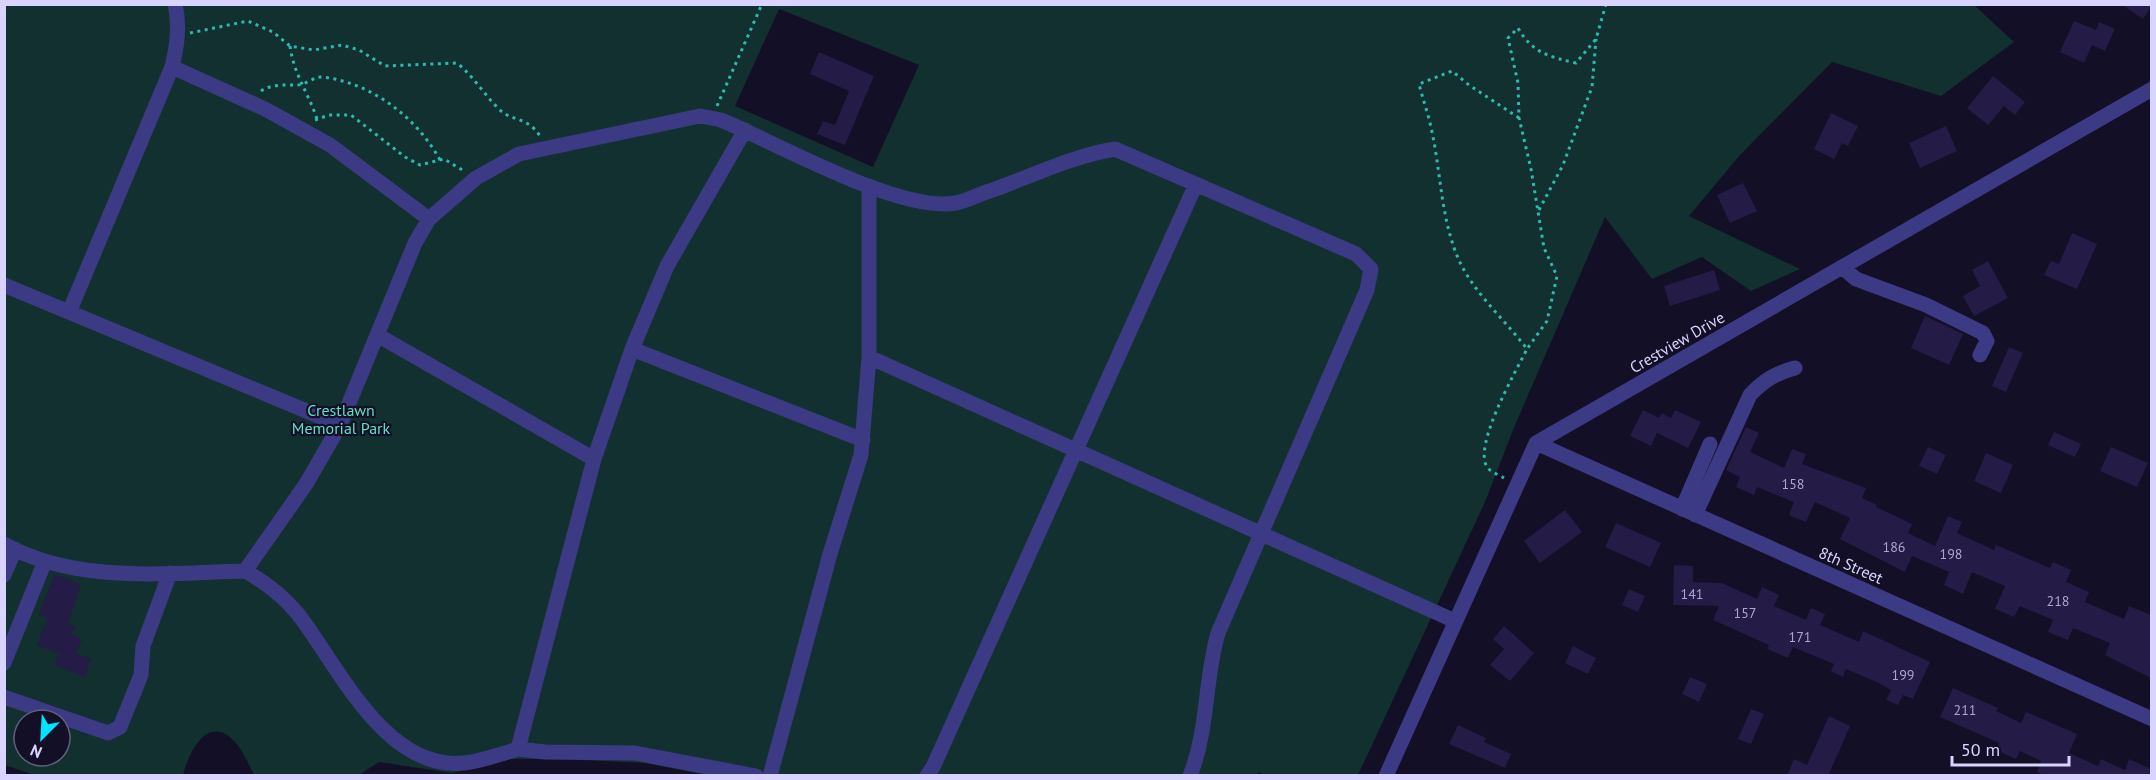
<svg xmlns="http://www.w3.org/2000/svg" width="2156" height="780" font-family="'PT Sans',sans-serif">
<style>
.green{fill:#12302f;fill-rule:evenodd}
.building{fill:#241b47}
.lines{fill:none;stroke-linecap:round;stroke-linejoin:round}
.path{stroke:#2fb8b0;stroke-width:3;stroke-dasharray:3 4.5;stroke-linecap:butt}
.minor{stroke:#3d3a85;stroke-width:15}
.labels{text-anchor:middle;stroke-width:4.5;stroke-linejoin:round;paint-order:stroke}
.number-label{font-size:14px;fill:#aca6d1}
.street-label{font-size:16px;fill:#d9d4ff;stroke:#130f26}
.park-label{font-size:16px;fill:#5fe0c0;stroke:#130f26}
</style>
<rect width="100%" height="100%" fill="#130f26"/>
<path class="green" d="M1973,4L2014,42L1941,96L1832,62L1740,155L1689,216L1800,269L1751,291L1702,257L1652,279L1605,217L1513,430L1485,502L1358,775L1267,776L1259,772L1254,776H711L645,763L560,759H510L452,773L379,762L359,775L255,776C248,764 242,748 232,739C206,715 188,755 183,775L38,776L4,765V5ZM779,9L919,65L873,167L735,106ZM24,720H60V756H24Z"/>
<path class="building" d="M2121,4H2151V6L2143,19Z
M2074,21L2096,30L2099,22L2115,29L2105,51L2092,45L2084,63L2060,52Z
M819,52L874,76L845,145L817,134L823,121L835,125L849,91L810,74Z
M1993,76L2025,102L2015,115L2004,106L1988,125L1967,108Z
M1831,113L1858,126L1848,146L1842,143L1834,159L1814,149Z
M1946,126L1957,151L1920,168L1909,143Z
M1743,183L1757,211L1730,223L1717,195Z
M2072,233L2097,244L2077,289L2044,275L2051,261L2059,264Z
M1988,261L2008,298L1974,316L1963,296L1980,286L1972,270Z
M1714,270L1720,290L1670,306L1664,286Z
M1925,316L1963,334L1949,365L1911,348Z
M2009,347L2023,353L2006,392L1992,386Z
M1643,410L1659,418L1662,413L1671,418L1675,410L1701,422L1688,448L1657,433L1651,446L1630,436Z
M1746,427L1759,433L1750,452L1784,468L1792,449L1806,454L1802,464L1866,488L1862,498L1877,505L1876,507L1912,524L1908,533L1935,546L1948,516L1962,522L1957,533L1994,550L1996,545L2050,568L2053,562L2071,570L2066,582L2089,592L2085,602L2124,619L2129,606L2151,615V678L2105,655L2110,643L2073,628L2068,640L2048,632L2053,620L2020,606L2014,617L1995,609L2005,586L1972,572L1963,594L1944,585L1949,572L1912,556L1905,572L1840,539L1850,518L1815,502L1806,522L1789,515L1794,502L1757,487L1754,495L1736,487L1740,477L1726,470Z
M2054,432L2081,444L2075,457L2048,445Z
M1928,447L1946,455L1937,474L1919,466Z
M2111,447L2148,463L2137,487L2100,471Z
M1986,453L2013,465L2001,493L1974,481Z
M1565,510L1582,532L1540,563L1524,541Z
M1616,523L1661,543L1650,567L1605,547Z
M1674,565L1693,566V582L1722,583L1757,599L1762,587L1779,595L1774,606L1806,620L1811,608L1825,614L1820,625L1859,642L1863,631L1930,662L1913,699L1903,695L1898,705L1886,700L1891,690L1879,683L1846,669L1843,677L1831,671L1834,664L1793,647L1788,658L1767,649L1769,645L1713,620L1719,606L1673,605Z
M54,574L81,584L68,624L76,627L72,635L82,639L76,653L91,659L85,677L54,665L59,654L37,645L47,618L39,615Z
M1629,589L1645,596L1638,612L1622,605Z
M1504,626L1534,653L1510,681L1490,665L1504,649L1493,639Z
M1573,646L1596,658L1588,674L1565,663Z
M1690,677L1707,684L1699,702L1682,694Z
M1953,688L1998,708L1996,711L2021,723L2026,712L2077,734L2069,753L2098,766L2101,759L2125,770L2129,759L2151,769V776H2045L2037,772L2041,761L2020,751L2016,759L1996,750L1999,743L1940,717Z
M1751,709L1764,714L1751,744L1738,739Z
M1829,716L1850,726L1829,774L1831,776H1787L1794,759L1807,765Z
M1458,725L1486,738L1484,742L1511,754L1505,768L1449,744Z"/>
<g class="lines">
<path class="path" d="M190,33L248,21L273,32L290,46L314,50L342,45L359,50L385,66L457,63C474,77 483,93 498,108C511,122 527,116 540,136
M290,46C294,75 308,92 317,119
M261,91C271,84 286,85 297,85C306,85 314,76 323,77C372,83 417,118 440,160
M717,106L762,4
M1519,118L1469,85L1452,71L1419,84C1423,100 1429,116 1432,132C1441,174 1441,218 1458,258C1472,291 1505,320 1527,349L1547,321L1557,276L1544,248L1531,169L1519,118L1518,83L1508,38L1518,28C1532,53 1550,57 1576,63L1596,39L1606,4
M315,120L329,115H351L405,157L420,165L444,159L464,171
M1539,210L1563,165L1592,87L1596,39
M1504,478C1499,475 1491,472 1488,468C1471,449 1516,371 1527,349"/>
<path class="minor" d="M172,67C177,46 180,26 175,4
M429,219L476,178L519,154L700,116L721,120C777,143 899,213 955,203C967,201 979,194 990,191C1032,176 1072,156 1115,149L1356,254L1371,269L1367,290L1218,633C1204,682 1209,727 1190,776
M1842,267L1856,279L1926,305L1983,333L1987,341L1980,355
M4,285L340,425L306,484L245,571C166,573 76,584 4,544
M70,310L172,67L265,109L330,145L429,219L415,243L340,425
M379,336L594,459
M632,349L863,440
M869,357L1455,621
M1536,443L2152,719
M1682,509L1710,444
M1695,515L1750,395C1764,380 1776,373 1795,368
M245,571C265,582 283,596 298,614C339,667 385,771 464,763C482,761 501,754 518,749L594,459L632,349L667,266L745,130
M4,575L15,549
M4,663L45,561
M4,697L108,733L120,727L141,675L143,646L170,573
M518,749L545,752L635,753L756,776
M770,776L830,554L861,455L869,357V186
M927,776L933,767L1196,184
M1386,776L1536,443L2152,89"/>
</g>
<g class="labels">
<g class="number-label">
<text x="1793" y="489">158</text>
<text x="1894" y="552">186</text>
<text x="1951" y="559">198</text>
<text x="1692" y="599">141</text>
<text x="2058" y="606">218</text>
<text x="1745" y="618">157</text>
<text x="1800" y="642">171</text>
<text x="1903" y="680">199</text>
<text x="1965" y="715">211</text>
</g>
<g class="street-label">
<text transform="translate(1677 342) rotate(-30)" y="6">Crestview Drive</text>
<text transform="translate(1851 565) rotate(24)" y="6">8th Street</text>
</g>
<g class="park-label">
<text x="341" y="416">Crestlawn<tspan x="341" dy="18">Memorial Park</tspan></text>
</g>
</g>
<rect width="2156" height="780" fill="none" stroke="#d9d4ff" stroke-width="12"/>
<g transform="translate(42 738) rotate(204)"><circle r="28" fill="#130f26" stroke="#625e7d" stroke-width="1.5"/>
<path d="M0-4.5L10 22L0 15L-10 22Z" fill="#00e5ff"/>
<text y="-9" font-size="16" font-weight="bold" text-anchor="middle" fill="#d9d4ff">N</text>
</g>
<path d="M1952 756v9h117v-9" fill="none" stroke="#d9d4ff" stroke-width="3"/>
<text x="1961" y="756" font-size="18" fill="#d9d4ff" stroke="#130f26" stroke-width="4.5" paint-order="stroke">50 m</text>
</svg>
